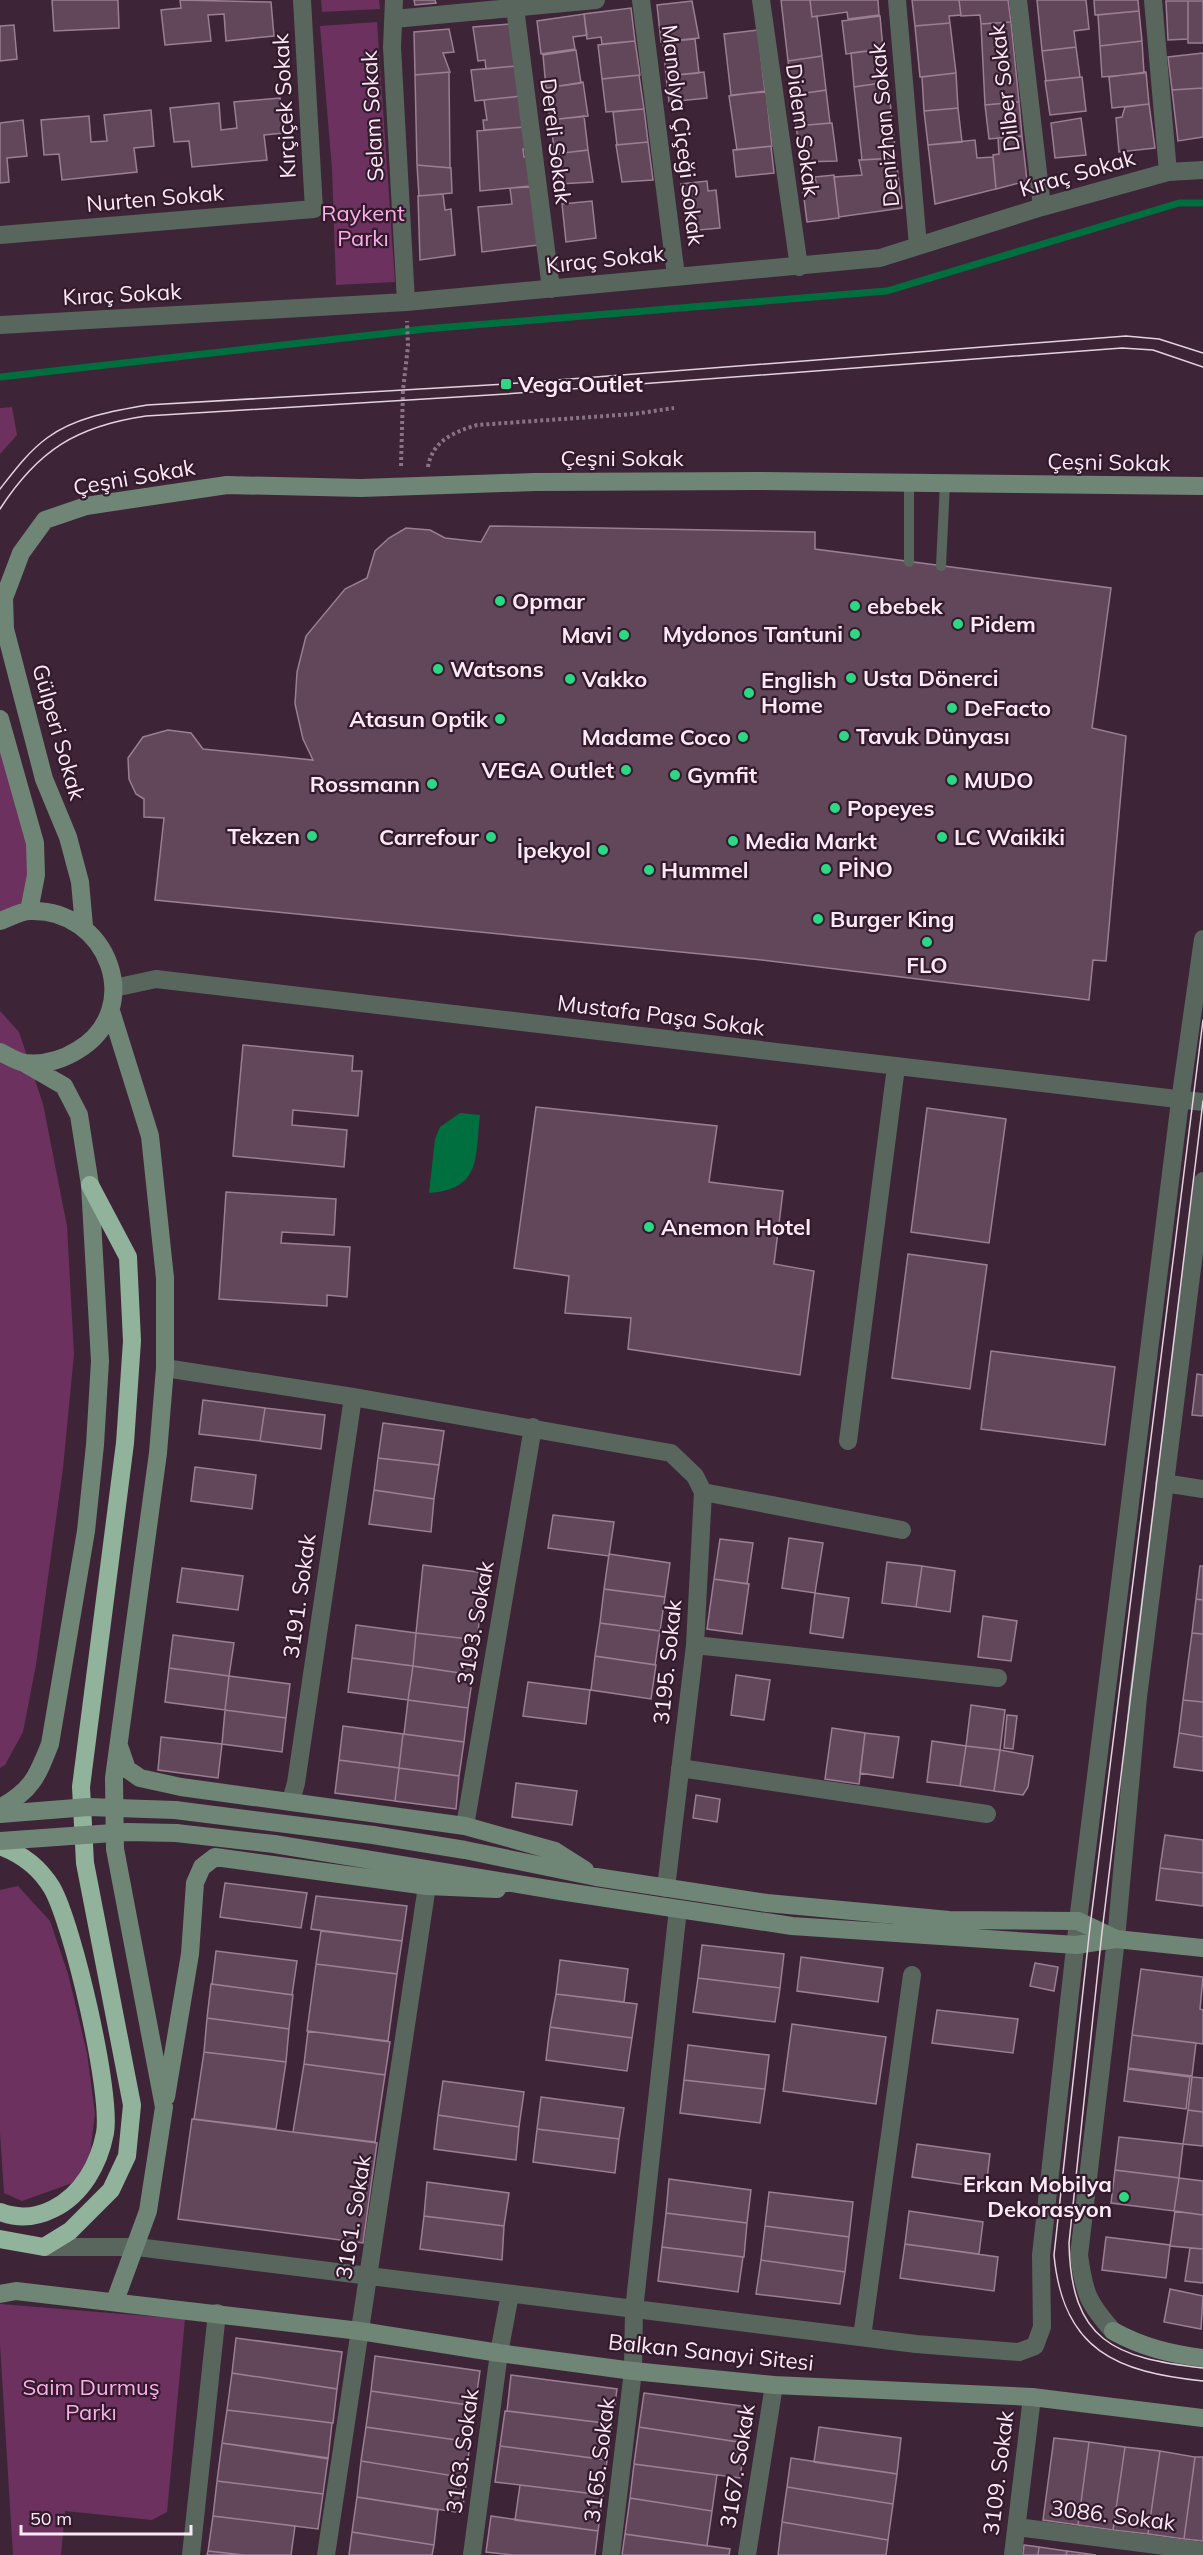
<svg xmlns="http://www.w3.org/2000/svg" width="1203" height="2555" font-family="Mulish,sans-serif">
<style>
.green{fill:#6c315f}
.water{fill:#006f3f}
.lines{fill:none;stroke-linecap:round;stroke-linejoin:round}
.stream{stroke:#006f3f;stroke-width:7}
.building{fill:#62475b;stroke:#9b7e93;stroke-width:1.5}
.path{stroke:#897483;stroke-width:4;stroke-dasharray:3 3;stroke-linecap:butt}
.lane{stroke:#58665d;stroke-width:10}
.street{stroke:#58665d;stroke-width:18}
.secondary{stroke:#6f8576;stroke-width:18}
.highway{stroke:#91b29b;stroke-width:18}
.tram{stroke:#e4d3df;stroke-width:1.5}
.secondary-bridge{stroke:#6f8576;stroke-width:18}
.poi-dot{fill:#2bd884;stroke:#331b2d;stroke-width:2}
.labels{text-anchor:middle;stroke-width:4.5;stroke-linejoin:round;paint-order:stroke}
.street-label{font-size:22px;fill:#fbeaf6;stroke:#331b2d}
.park-label{font-size:22px;fill:#fcaee9;stroke:#331b2d}
.poi-label{font-size:22px;font-weight:bold;fill:#fbeaf6;stroke:#331b2d;text-anchor:start}
</style>
<rect width="100%" height="100%" fill="#3d2537"/>
<path class="green" d="M321,0H379L380,9L322,12Z
M377,22L395,282L336,285L332,169L320,26Z
M12,407L17,435L0,454V408Z
M0,729L40,875L38,907L0,927Z
M0,1011L19,1032L43,1104L67,1226L74,1354L63,1468L36,1665L23,1732L5,1765L0,1768Z
M18,1886L50,1921L68,1974L87,2053L95,2114L90,2154L75,2182L22,2201L4,2193L0,2133V1890Z
M0,2304L185,2319L167,2512L152,2520L65,2511L61,2555H13L0,2344Z"/>
<path class="water" d="M460,1113L480,1115C475,1158 482,1189 429,1193L435,1139L440,1127Z"/>
<g class="lines">
<path class="stream" d="M0,377L425,329L887,291L1179,203H1203"/>
</g>
<path class="building" d="M52,0H118L119,28L54,31Z
M180,0L271,2L274,36L226,41L224,14L208,15L211,41L165,45L161,10L181,8Z
M414,0H435L436,3L415,5Z
M781,0H810L812,17L817,16L822,56L788,61Z
M810,0H878L879,15L848,19L847,12L812,17Z
M912,0H959L961,15L949,16L950,23L915,26Z
M959,0H1008L1011,22L981,24L980,15L961,16Z
M1037,0H1086L1089,29L1074,31L1076,47L1042,51Z
M1094,0H1138L1139,11L1095,15Z
M692,1L699,38L661,42L657,5Z
M1166,1H1188V39L1168,40Z
M1188,1H1203V43H1188Z
M631,8L635,41L602,44L601,37L587,39L584,14Z
M1139,11L1142,41L1100,46L1098,15Z
M584,14L587,35L573,37L575,49L541,54L537,21Z
M880,16L883,49L846,54L842,21Z
M1011,22L1019,102L985,105L981,24Z
M950,23L956,73L920,77L915,26Z
M511,24L516,66L486,69L485,60L478,61L473,27Z
M14,25L17,59L0,61V26Z
M449,29L454,52L443,53L450,72L415,75L414,32Z
M758,30L765,92L731,95L724,34Z
M695,39L699,73L666,76L663,42Z
M635,41L640,75L602,79L598,45Z
M1142,41L1144,73L1102,77L1100,46Z
M1076,47L1080,77L1046,81L1042,51Z
M883,49L888,82L854,87L851,53Z
M576,50L581,83L546,88L543,55Z
M1203,53V88L1172,90L1168,57Z
M822,56L826,90L793,95L788,61Z
M517,66L521,96L475,101L471,70Z
M449,72L450,168L417,165L415,75Z
M704,72L707,98L669,102L666,76Z
M1146,72L1149,104L1112,108L1109,77Z
M956,73L958,108L924,111L922,77Z
M639,75L644,109L606,112L602,79Z
M1082,77L1086,111L1050,115L1045,81Z
M583,82L588,116L550,120L546,88Z
M888,82L896,158L862,160L854,87Z
M1203,88V137L1178,141L1172,90Z
M826,90L830,123L796,126L793,95Z
M766,91L772,146L737,150L729,96Z
M521,96L524,127L484,130L483,120H487L484,100Z
M280,98L284,133L264,135L267,160L192,167L189,141L174,142L170,108L219,103L221,130L237,128L234,102Z
M1019,102L1022,136L989,139L985,105Z
M1149,104L1155,148L1119,152L1116,118L1122,117L1125,107Z
M958,108L962,142L928,145L924,111Z
M644,109L648,142L617,145L613,112Z
M151,110L154,146L134,148L137,172L62,180L59,154L44,155L41,120L89,116L91,142L107,141L104,115Z
M584,116L588,150L555,154L550,120Z
M1081,118L1086,155L1055,158L1051,123Z
M23,120L27,156L7,158L9,182L0,183V123Z
M832,123L837,161L801,162L796,126Z
M524,127L526,149H523L524,157H527L530,186L480,191L477,131Z
M1022,136L1027,181L996,189L993,155L999,154L998,138Z
M975,140L977,158L993,157L996,189L935,204L928,145Z
M648,142L653,180L622,182L616,145Z
M771,146L774,173L736,177L733,150Z
M588,150L593,182L559,184L555,154Z
M896,158L902,208L839,217L834,177L862,175L859,160Z
M417,165L451,168L452,193L419,196Z
M834,175L839,218L807,222L802,183L816,182L815,177Z
M707,181L708,191L716,190L720,228L687,231L681,184Z
M531,187L538,245L482,252L478,207L512,204L510,188Z
M443,194L445,210L451,209L455,255L420,260L418,196Z
M592,201L596,238L566,242L562,204Z
M490,526L815,532V549L1111,588L1092,728L1126,736L1106,961L1093,960L1089,1000L762,960L155,900L164,818L144,817V799L136,794L129,779L128,758L143,737L168,730L191,733L203,749L313,760L303,739L295,704L297,672L306,636L345,589L367,578L375,551L389,538L406,528L430,530L445,538L481,542Z
M243,1045L353,1056L352,1071H362L358,1116L293,1110L292,1125L347,1130L344,1167L233,1156Z
M536,1107L717,1126L709,1182L783,1191L774,1264L814,1271L800,1375L628,1349L631,1318L565,1313L569,1276L514,1268Z
M927,1108L1006,1119L989,1243L911,1232Z
M226,1192L336,1199L334,1235L282,1232L281,1243L350,1247L347,1297L327,1295V1306L219,1299Z
M908,1254L987,1265L970,1389L892,1378Z
M991,1351L1115,1367L1105,1445L981,1429Z
M1197,1374L1203,1375V1416L1192,1415Z
M203,1400L265,1408L260,1441L199,1434Z
M265,1408L325,1415L321,1449L260,1441Z
M383,1423L444,1431L439,1465L378,1458Z
M378,1458L439,1465L434,1499L374,1490Z
M195,1467L256,1475L252,1509L191,1501Z
M374,1490L434,1499L431,1532L369,1524Z
M553,1515L614,1522L609,1556L548,1548Z
M789,1538L823,1543L815,1593L782,1588Z
M720,1539L753,1543L747,1584L714,1579Z
M609,1554L670,1563L665,1597L604,1589Z
M887,1562L922,1566L916,1607L882,1603Z
M423,1565L485,1573L477,1640L416,1633Z
M922,1566L955,1571L950,1612L916,1607Z
M1200,1566H1203V1600L1196,1599Z
M182,1568L243,1576L238,1610L177,1602Z
M714,1579L749,1584L742,1634L707,1629Z
M604,1589L665,1597L660,1631L600,1623Z
M815,1593L849,1598L843,1638L810,1633Z
M1196,1599L1203,1600V1634L1192,1633Z
M983,1616L1017,1621L1011,1661L978,1657Z
M600,1623L660,1631L655,1665L595,1656Z
M356,1625L416,1633L413,1666L352,1658Z
M416,1633L477,1640L473,1675L413,1666Z
M1192,1633L1203,1634V1702L1183,1700Z
M173,1635L234,1643L229,1676L169,1668Z
M595,1656L656,1665L651,1699L591,1690Z
M352,1658L413,1666L408,1700L348,1692Z
M413,1666L473,1675L468,1708L408,1700Z
M169,1668L229,1676L225,1710L165,1702Z
M736,1675L770,1680L764,1720L731,1715Z
M229,1676L290,1684L286,1718L225,1710Z
M528,1682L590,1690L586,1724L523,1716Z
M408,1700L468,1708L464,1742L404,1734Z
M1183,1700L1203,1702V1737L1179,1733Z
M971,1705L1005,1710L1000,1750L966,1746Z
M225,1710L286,1718L282,1752L222,1744Z
M1007,1715L1017,1716L1013,1749L1004,1748Z
M343,1726L403,1734L399,1768L339,1760Z
M832,1728L865,1733L859,1784L825,1779Z
M865,1733L899,1737L893,1778L860,1773Z
M1179,1733L1203,1737V1771L1174,1767Z
M403,1734L464,1742L459,1776L399,1768Z
M161,1737L222,1744L218,1778L158,1770Z
M932,1741L966,1746L960,1786L927,1782Z
M966,1746L1000,1750L994,1791L960,1786Z
M1000,1750L1033,1756L1028,1787L1023,1795L994,1791Z
M339,1760L399,1768L395,1801L335,1793Z
M399,1768L459,1776L456,1809L395,1801Z
M516,1783L577,1791L572,1825L512,1817Z
M696,1795L720,1799L717,1822L693,1818Z
M1165,1835L1203,1840V1873L1160,1868Z
M1160,1868L1203,1873V1906L1156,1900Z
M225,1883L307,1893L301,1928L220,1917Z
M316,1896L407,1906L402,1941L311,1929Z
M321,1931L402,1941L397,1974L316,1964Z
M702,1945L784,1954L780,1988L698,1978Z
M216,1951L297,1961L292,1995L212,1984Z
M801,1957L883,1968L878,2002L797,1991Z
M560,1960L628,1969L624,2002L556,1994Z
M1035,1963L1058,1967L1054,1991L1030,1986Z
M316,1964L397,1974L388,2041L307,2031Z
M1141,1969L1203,1977L1200,2009L1203,2010V2044L1132,2035Z
M698,1978L780,1988L775,2022L693,2012Z
M211,1984L293,1995L289,2029L207,2018Z
M556,1994L637,2004L632,2038L550,2027Z
M937,2010L1018,2019L1013,2053L932,2043Z
M207,2018L289,2029L286,2062L204,2052Z
M792,2024L886,2037L876,2104L783,2091Z
M550,2027L632,2038L627,2071L546,2060Z
M308,2031L390,2042L385,2075L304,2064Z
M1132,2035L1196,2043L1192,2076L1128,2068Z
M688,2045L769,2055L765,2089L684,2080Z
M204,2052L286,2062L276,2129L194,2119Z
M304,2064L385,2075L375,2142L293,2132Z
M1128,2069L1190,2077L1186,2109L1124,2101Z
M1192,2077L1203,2078V2112L1188,2110Z
M684,2080L765,2089L760,2123L680,2113Z
M443,2081L524,2092L519,2127L438,2115Z
M541,2097L624,2108L619,2139L537,2129Z
M1188,2110L1203,2112V2146L1183,2144Z
M438,2115L519,2127L516,2160L434,2149Z
M192,2119L377,2143L363,2243L178,2219Z
M537,2129L619,2139L615,2173L533,2162Z
M1119,2137L1183,2144L1179,2178L1115,2170Z
M917,2144L990,2154L986,2188L912,2177Z
M1115,2170L1179,2178L1174,2211L1111,2203Z
M1179,2178L1203,2181V2215L1174,2211Z
M669,2179L751,2190L747,2223L666,2213Z
M427,2182L509,2193L504,2226L424,2216Z
M769,2192L853,2202L849,2237L765,2226Z
M909,2211L983,2222L979,2254L905,2244Z
M1175,2211L1203,2215V2249L1170,2246Z
M666,2213L747,2223L744,2257L662,2247Z
M424,2216L504,2226L502,2260L420,2249Z
M765,2226L849,2237L845,2272L761,2260Z
M1106,2237L1170,2245L1166,2278L1102,2270Z
M905,2244L998,2257L994,2291L900,2278Z
M662,2247L743,2257L738,2292L658,2281Z
M1190,2248L1203,2249V2283L1185,2281Z
M761,2260L845,2272L840,2304L756,2294Z
M1170,2289L1203,2296L1201,2329L1164,2322Z
M236,2338L342,2352L337,2389L232,2373Z
M375,2356L480,2371L475,2406L371,2391Z
M232,2373L337,2389L333,2423L227,2410Z
M511,2375L617,2389L612,2424L507,2411Z
M371,2391L475,2406L470,2442L366,2427Z
M644,2393L749,2407L745,2443L639,2427Z
M227,2410L332,2423L328,2459L222,2443Z
M505,2411L612,2424L607,2460L500,2446Z
M366,2427L470,2442L466,2478L361,2461Z
M639,2427L745,2443L740,2478L634,2464Z
M819,2427L901,2438L897,2474L814,2462Z
M1054,2438L1089,2442L1078,2525L1043,2520Z
M1089,2442L1125,2447L1113,2530L1078,2525Z
M222,2443L328,2458L323,2494L217,2481Z
M500,2446L607,2460L603,2495L495,2482Z
M1125,2447L1160,2451L1148,2534L1113,2530Z
M1160,2451L1195,2457L1184,2539L1148,2534Z
M1195,2457H1203V2541L1184,2539Z
M791,2458L897,2474L893,2504L787,2487Z
M361,2461L467,2478L462,2513L357,2497Z
M634,2464L717,2475L712,2511L630,2498Z
M217,2481L323,2494L318,2529L213,2516Z
M520,2485L603,2495L598,2531L515,2520Z
M787,2487L893,2504L888,2540L782,2522Z
M357,2497L438,2510L434,2545L352,2532Z
M630,2498L712,2511L707,2546L625,2534Z
M213,2516L295,2526L291,2555H244L208,2551Z
M491,2516L598,2531L595,2555H513L486,2552Z
M782,2522L888,2540L886,2555H778Z
M352,2532L434,2545L432,2555H349Z
M625,2534L730,2549L729,2555H622Z
M1024,2545L1039,2547L1038,2555H1023Z
M1039,2547L1067,2551L1066,2555H1038Z
M208,2551L244,2555H207Z
M1067,2551L1096,2555H1066Z"/>
<g class="lines">
<path class="path" d="M401,466L403,390L408,346L407,321
M428,467C432,441 454,432 477,425L634,414L674,408"/>
<path class="lane" d="M909,482V562
M941,566L945,483"/>
<path class="street" d="M394,0L392,47L406,302
M514,0L551,289
M641,0L676,276
M761,0L799,267
M897,0L918,246
M1018,0L1042,207
M1153,0L1168,172
M394,19L596,0
M0,235L314,209L302,0
M0,325L406,302L880,258L1042,207L1168,172L1203,170
M114,988L156,979L1203,1102
M165,1368L353,1397L671,1453L695,1476L703,1492L695,1645L666,1888
M848,1441L896,1067
M1164,1483L1203,1489
M703,1492L902,1530
M695,1645L998,1678
M680,1768L987,1814
M291,1801L296,1783L353,1397
M465,1826L533,1427
M44,2247H137L916,2344L1019,2352L1035,2346L1042,2327L1041,2255L1078,1921L1180,1101L1203,939
M1113,2331C1088,2303 1084,2293 1079,2255L1116,1939L1138,1697L1203,1181
M862,2337L912,1975
M1017,2527L1203,2551
M191,2555L217,2313
M326,2555L427,1886
M472,2555L499,2353L510,2294
M611,2555L633,2371L634,2310L678,1909
M747,2555L774,2385
M1013,2555L1032,2397"/>
<path class="secondary" d="M0,719L35,843L36,875L29,911
M0,921C9,918 21,911 30,911C108,908 146,1009 78,1050C62,1060 45,1065 25,1063C17,1062 8,1056 0,1052
M84,926L80,882L68,837L44,779L5,629L4,598L21,553L45,520L86,506L227,485L361,488L534,482L755,481L1203,486
M111,1011L150,1136L165,1278V1368L158,1453L114,1778L115,1849L164,2107L148,2211L115,2301
M119,1746L127,1769L140,1778L181,1787L465,1826L555,1851L585,1870
M0,1808C32,1790 37,1777 50,1744L86,1531L95,1445L100,1361L90,1185L79,1115L64,1086L24,1063
M175,1810L373,1835L465,1850L596,1877L767,1903L949,1920L1078,1921L1116,1939
M176,1833L274,1844L560,1891L792,1926L1076,1945L1116,1939L1203,1948
M166,2097L190,1954L195,1883L202,1867L215,1857L427,1886L497,1889
M0,2294L16,2291L360,2331L499,2353L633,2371L774,2385L1032,2397L1203,2418
M1113,2331C1142,2347 1170,2354 1203,2358"/>
<path class="highway" d="M0,1846C22,1854 40,1868 52,1888C73,1925 112,2093 105,2133C99,2164 82,2195 53,2209C35,2218 18,2219 0,2212
M0,2239L44,2247L70,2231L111,2190L127,2156L132,2105L85,1863L81,1787L125,1443L132,1341L128,1257L90,1185"/>
<path class="tram" d="M0,489C14,471 28,452 47,438C75,417 114,411 147,405L506,384L1126,336L1159,339L1203,353
M0,509C38,450 77,426 146,416L506,394L1122,348L1153,350L1203,367
M1203,1020L1090,1927L1054,2255C1063,2351 1117,2372 1203,2381
M1203,1101L1102,1932L1069,2243C1071,2341 1114,2358 1203,2368"/>
<path class="secondary-bridge" d="M0,1814L88,1807L175,1810
M0,1841L127,1832L176,1833"/>
</g>
<g class="poi-dot">
<rect x="500" y="378" width="12" height="12" rx="3"/>
<circle cx="500" cy="601" r="6"/>
<circle cx="855" cy="606" r="6"/>
<circle cx="958" cy="624" r="6"/>
<circle cx="855" cy="634" r="6"/>
<circle cx="624" cy="635" r="6"/>
<circle cx="438" cy="669" r="6"/>
<circle cx="851" cy="678" r="6"/>
<circle cx="570" cy="679" r="6"/>
<circle cx="749" cy="693" r="6"/>
<circle cx="952" cy="708" r="6"/>
<circle cx="500" cy="719" r="6"/>
<circle cx="844" cy="736" r="6"/>
<circle cx="743" cy="737" r="6"/>
<circle cx="626" cy="770" r="6"/>
<circle cx="675" cy="775" r="6"/>
<circle cx="952" cy="780" r="6"/>
<circle cx="432" cy="784" r="6"/>
<circle cx="835" cy="808" r="6"/>
<circle cx="312" cy="836" r="6"/>
<circle cx="491" cy="837" r="6"/>
<circle cx="942" cy="837" r="6"/>
<circle cx="733" cy="841" r="6"/>
<circle cx="603" cy="850" r="6"/>
<circle cx="826" cy="869" r="6"/>
<circle cx="649" cy="870" r="6"/>
<circle cx="818" cy="919" r="6"/>
<circle cx="927" cy="942" r="6"/>
<circle cx="649" cy="1227" r="6"/>
<circle cx="1124" cy="2197" r="6"/>
</g>
<g class="labels">
<g class="street-label">
<text transform="translate(1004 88) rotate(-97)" y="8">Dilber Sokak</text>
<text transform="translate(284 106) rotate(-93)" y="8">Kırçiçek Sokak</text>
<text transform="translate(372 116) rotate(-93)" y="8">Selam Sokak</text>
<text transform="translate(884 125) rotate(-95)" y="8">Denizhan Sokak</text>
<text transform="translate(803 130) rotate(82)" y="8">Didem Sokak</text>
<text transform="translate(683 135) rotate(83)" y="8">Manolya Çiçeği Sokak</text>
<text transform="translate(556 141) rotate(83)" y="8">Dereli Sokak</text>
<text transform="translate(1077 173) rotate(-16)" y="8">Kıraç Sokak</text>
<text transform="translate(155 198) rotate(-5)" y="8">Nurten Sokak</text>
<text transform="translate(605 259) rotate(-6)" y="8">Kıraç Sokak</text>
<text transform="translate(122 294) rotate(-3)" y="8">Kıraç Sokak</text>
<text x="622" y="466">Çeşni Sokak</text>
<text transform="translate(1109 462) rotate(1)" y="8">Çeşni Sokak</text>
<text transform="translate(134 477) rotate(-10)" y="8">Çeşni Sokak</text>
<text transform="translate(59 732) rotate(74)" y="8">Gülperi Sokak</text>
<text transform="translate(661 1015) rotate(7)" y="8">Mustafa Paşa Sokak</text>
<text transform="translate(299 1596) rotate(-82)" y="8">3191. Sokak</text>
<text transform="translate(475 1623) rotate(-80)" y="8">3193. Sokak</text>
<text transform="translate(667 1662) rotate(-84)" y="8">3195. Sokak</text>
<text transform="translate(353 2217) rotate(-81)" y="8">3161. Sokak</text>
<text transform="translate(711 2352) rotate(6)" y="8">Balkan Sanayi Sitesi</text>
<text transform="translate(462 2451) rotate(-82)" y="8">3163. Sokak</text>
<text transform="translate(599 2460) rotate(-83)" y="8">3165. Sokak</text>
<text transform="translate(737 2466) rotate(-81)" y="8">3167. Sokak</text>
<text transform="translate(998 2473) rotate(-83)" y="8">3109. Sokak</text>
<text transform="translate(1113 2515) rotate(7)" y="8">3086. Sokak</text>
</g>
<g class="park-label">
<text x="363" y="221">Raykent<tspan x="363" dy="25">Parkı</tspan></text>
<text x="91" y="2395">Saim Durmuş<tspan x="91" dy="25">Parkı</tspan></text>
</g>
<g class="poi-label">
<text x="518" y="392">Vega Outlet</text>
<text x="512" y="609">Opmar</text>
<text x="867" y="614">ebebek</text>
<text x="970" y="632">Pidem</text>
<text x="843" y="642" text-anchor="end">Mydonos Tantuni</text>
<text x="612" y="643" text-anchor="end">Mavi</text>
<text x="450" y="677">Watsons</text>
<text x="863" y="686">Usta Dönerci</text>
<text x="582" y="687">Vakko</text>
<text x="761" y="688">English<tspan x="761" dy="25">Home</tspan></text>
<text x="964" y="716">DeFacto</text>
<text x="488" y="727" text-anchor="end">Atasun Optik</text>
<text x="856" y="744">Tavuk Dünyası</text>
<text x="731" y="745" text-anchor="end">Madame Coco</text>
<text x="614" y="778" text-anchor="end">VEGA Outlet</text>
<text x="687" y="783">Gymfit</text>
<text x="964" y="788">MUDO</text>
<text x="420" y="792" text-anchor="end">Rossmann</text>
<text x="847" y="816">Popeyes</text>
<text x="300" y="844" text-anchor="end">Tekzen</text>
<text x="479" y="845" text-anchor="end">Carrefour</text>
<text x="954" y="845">LC Waikiki</text>
<text x="745" y="849">Media Markt</text>
<text x="591" y="858" text-anchor="end">İpekyol</text>
<text x="838" y="877">PİNO</text>
<text x="661" y="878">Hummel</text>
<text x="830" y="927">Burger King</text>
<text x="927" y="973" text-anchor="middle">FLO</text>
<text x="661" y="1235">Anemon Hotel</text>
<text x="1112" y="2192" text-anchor="end">Erkan Mobilya<tspan x="1112" dy="25">Dekorasyon</tspan></text>
</g>
</g>
<path d="M21 2525v9h170v-9" fill="none" stroke="#fbeaf6" stroke-width="3"/>
<text x="30" y="2525" font-size="18" fill="#fbeaf6" stroke="#331b2d" stroke-width="4.5" paint-order="stroke">50 m</text>
</svg>
